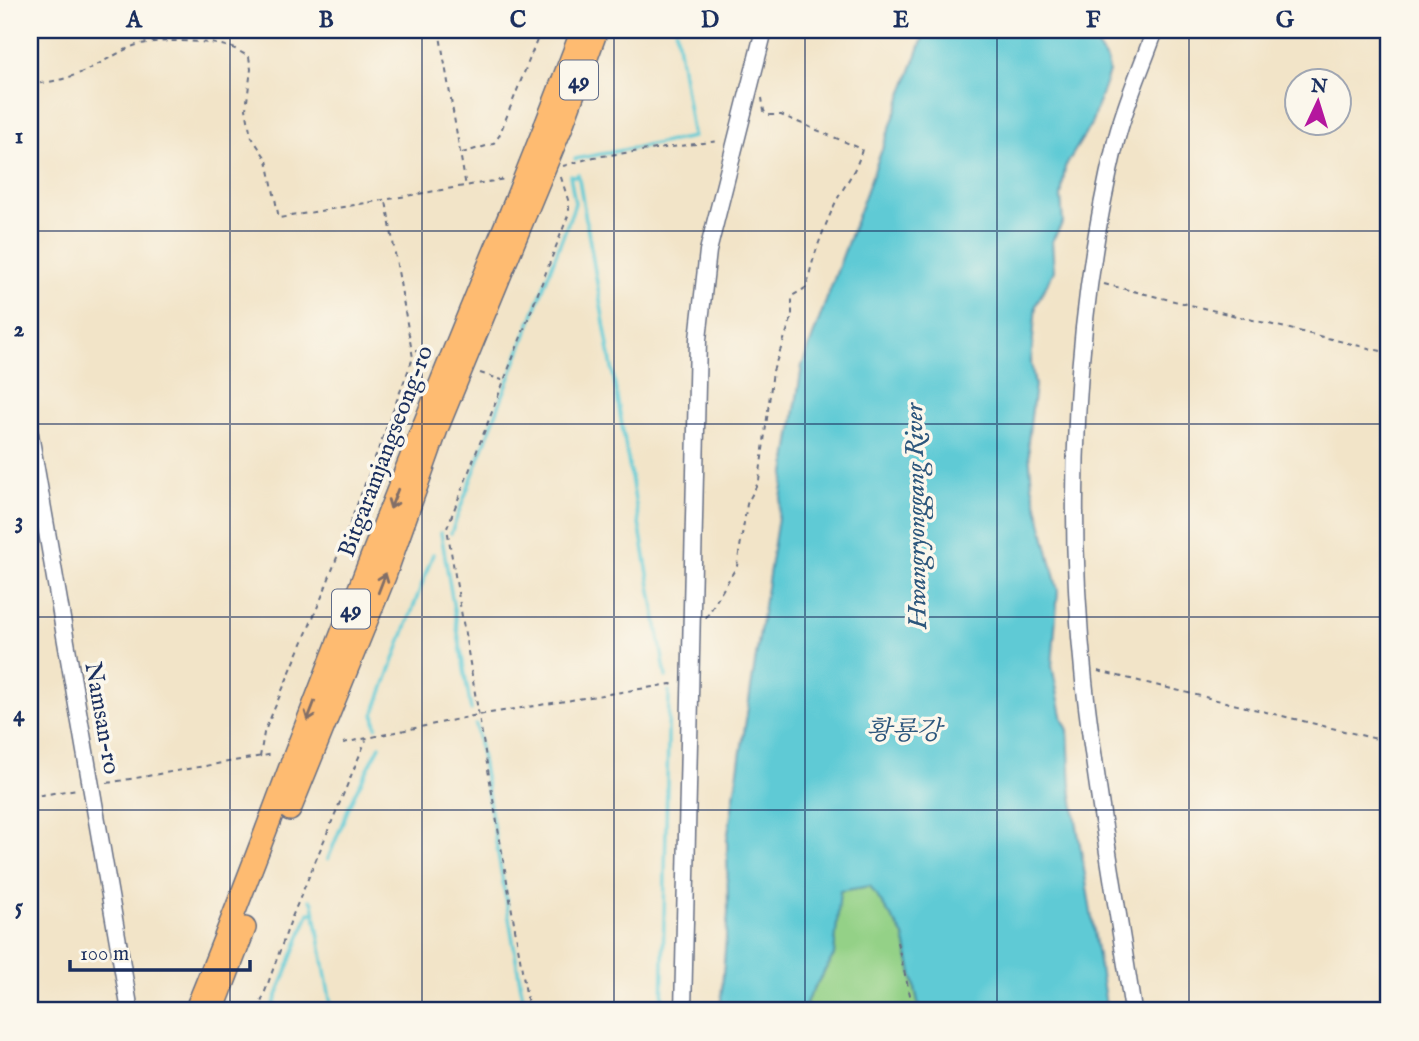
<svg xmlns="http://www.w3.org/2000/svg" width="1419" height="1041" font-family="'IM FELL English','Noto Serif KR',serif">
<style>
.green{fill:#94d187;stroke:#588072;stroke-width:2}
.water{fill:#5ecad5;stroke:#3c7c9a;stroke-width:2}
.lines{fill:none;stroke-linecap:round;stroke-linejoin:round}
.stream{stroke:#5ecad5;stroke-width:3.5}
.minor-casing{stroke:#666e83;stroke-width:19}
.highway-casing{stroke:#666e83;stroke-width:24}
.path{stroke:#666e83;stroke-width:2;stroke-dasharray:5 5;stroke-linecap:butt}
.minor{stroke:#fff;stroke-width:16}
.highway{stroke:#febb71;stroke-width:21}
.highway-bridge-casing{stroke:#666e83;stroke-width:24;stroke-linecap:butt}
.highway-bridge{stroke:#febb71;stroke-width:21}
.oneway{stroke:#816e67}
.grid{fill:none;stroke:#1b2f5e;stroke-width:2;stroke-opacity:0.55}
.labels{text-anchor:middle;stroke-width:7;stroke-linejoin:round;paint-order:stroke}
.shield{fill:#fbf7ec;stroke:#5e6b89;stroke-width:2}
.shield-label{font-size:23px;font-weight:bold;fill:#1b2f5e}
.street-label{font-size:24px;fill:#1b2f5e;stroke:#fbf7ec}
.water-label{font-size:26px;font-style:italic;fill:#2c567c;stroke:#fbf7ec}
.neatline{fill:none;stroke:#1b2f5e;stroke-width:2.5}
.grid-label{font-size:23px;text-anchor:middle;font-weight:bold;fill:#1b2f5e}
</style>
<rect width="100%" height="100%" fill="#fbf7ec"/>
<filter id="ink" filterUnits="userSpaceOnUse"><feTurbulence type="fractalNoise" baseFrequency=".0143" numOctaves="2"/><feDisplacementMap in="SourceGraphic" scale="14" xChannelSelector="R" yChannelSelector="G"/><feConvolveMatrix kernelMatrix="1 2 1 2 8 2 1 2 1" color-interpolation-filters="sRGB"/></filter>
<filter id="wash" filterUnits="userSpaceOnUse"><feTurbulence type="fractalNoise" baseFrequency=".00686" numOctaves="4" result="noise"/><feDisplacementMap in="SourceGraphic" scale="28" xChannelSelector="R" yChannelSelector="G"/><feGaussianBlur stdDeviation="1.57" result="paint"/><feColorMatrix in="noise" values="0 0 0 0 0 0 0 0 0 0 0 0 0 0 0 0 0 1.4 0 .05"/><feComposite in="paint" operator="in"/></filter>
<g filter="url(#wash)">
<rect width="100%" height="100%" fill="#f2e4c8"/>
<path class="green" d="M871,886L904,936L920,1011H805L807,1000L834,955L839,891Z"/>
<path class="water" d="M926,30H1093L1094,42L1107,61L1109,72L1091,124L1065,167L1061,197L1063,222L1052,241L1054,271L1036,305L1031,362L1035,386L1028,441L1032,485L1058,591L1052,666L1063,720L1068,730L1071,789L1107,1011H920L904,936L870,886L840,891L834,955L807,1000L805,1011H720L728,913L727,840L802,366Z"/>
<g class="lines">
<path class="stream" d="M575,159L693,137L676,30
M578,174L666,677
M441,533L471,710
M451,533L572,212L575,203L570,175L579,177
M476,725L525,1011
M376,727L374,714L433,554
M328,859L353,797L380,746
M310,900L313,903L332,1011
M271,1011L308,916L309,913H315
M662,1011L669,691"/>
</g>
</g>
<g filter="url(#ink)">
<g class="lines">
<g class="minor-casing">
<path id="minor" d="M30,434L130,1011
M683,1011L698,339L708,251L764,30
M1133,1011C1117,902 1096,792 1084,681C1066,506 1074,316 1115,145C1124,106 1142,67 1155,30"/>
</g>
<g class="highway-casing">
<path id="highway" d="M545,126L582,30
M561,129L597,30
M290,810L385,576L437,429L526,213
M195,1011C234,918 268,824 304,730C371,556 440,381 512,209
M213,1011L245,928"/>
</g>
<path class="path" d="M439,30L466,187
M30,84C78,81 91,66 131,47C152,38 207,40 229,47C236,48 243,54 249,57L251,69L246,109L251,136L267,160L279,218L505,179
M462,153L493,144L499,136L541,30
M563,166L594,157L719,141
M1104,284L1389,353
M415,351L427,353
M480,373L502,380
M706,618L737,566L747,504L759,481L773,371L792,317V296L807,287C811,261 822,233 833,208C842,187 857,172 862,149L781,115H769L764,111L762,98
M1098,671L1389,742
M343,743L478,715L671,684L675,686
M260,757L264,733L323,594L413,358L386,201
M107,783L274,754
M30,797L77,789
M897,942L914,1011
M258,1011L292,917L366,740
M529,1011L447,528L569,213V203L560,174"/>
<use href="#minor" class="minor"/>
<use href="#highway" class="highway"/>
<g class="highway-bridge-casing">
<path id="highway-bridge" d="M512,209L545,126
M526,213L561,129"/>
</g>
<use href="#highway-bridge" class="highway-bridge"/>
</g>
<defs><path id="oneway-shaft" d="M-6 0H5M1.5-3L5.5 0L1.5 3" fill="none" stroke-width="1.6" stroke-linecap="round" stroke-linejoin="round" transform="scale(1.75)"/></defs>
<g class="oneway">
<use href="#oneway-shaft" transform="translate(394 499) rotate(111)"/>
<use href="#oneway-shaft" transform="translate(382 583) rotate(-69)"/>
<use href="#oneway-shaft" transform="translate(311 711) rotate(111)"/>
</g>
</g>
<path class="grid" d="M230,30V1011M422,30V1011M614,30V1011M805,30V1011M997,30V1011M1189,30V1011M30,231H1389M30,424H1389M30,617H1389M30,810H1389"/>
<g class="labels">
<g class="shield">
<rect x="560" y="60.5" width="38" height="39" rx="5"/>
<rect x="332" y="589.5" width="38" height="39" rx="5"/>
</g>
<g class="shield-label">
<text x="579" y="88">49</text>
<text x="351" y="617">49</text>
</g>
<g class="street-label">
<text transform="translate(385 451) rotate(-69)" y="8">Bitgaramjangseong-ro</text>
<text transform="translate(103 718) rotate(80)" y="8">Namsan-ro</text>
</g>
<g class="water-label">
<text transform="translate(915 516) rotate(-91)" y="9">Hwangryonggang River</text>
<text x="904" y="739">황룡강</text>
</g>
</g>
<rect width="1419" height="1041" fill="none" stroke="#fbf7ec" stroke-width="77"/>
<g transform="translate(1318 102) rotate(4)"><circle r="33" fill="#fbf7ec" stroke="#a1a7b3" stroke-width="2"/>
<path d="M0-5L12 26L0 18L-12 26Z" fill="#b5179e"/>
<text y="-10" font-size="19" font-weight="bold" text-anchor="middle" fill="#1b2f5e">N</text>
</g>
<path d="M70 960v10h180v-10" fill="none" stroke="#1b2f5e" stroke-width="3.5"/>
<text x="80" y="960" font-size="21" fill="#1b2f5e" stroke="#fbf7ec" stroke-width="5" paint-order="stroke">100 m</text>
<rect x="38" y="38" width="1342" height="964" class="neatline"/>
<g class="grid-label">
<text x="134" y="27">A</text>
<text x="326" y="27">B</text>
<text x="518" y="27">C</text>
<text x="710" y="27">D</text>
<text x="901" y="27">E</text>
<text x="1093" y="27">F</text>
<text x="1285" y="27">G</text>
<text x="19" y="143">1</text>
<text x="19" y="336">2</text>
<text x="19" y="528">3</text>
<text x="19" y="721">4</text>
<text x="19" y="914">5</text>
</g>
</svg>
